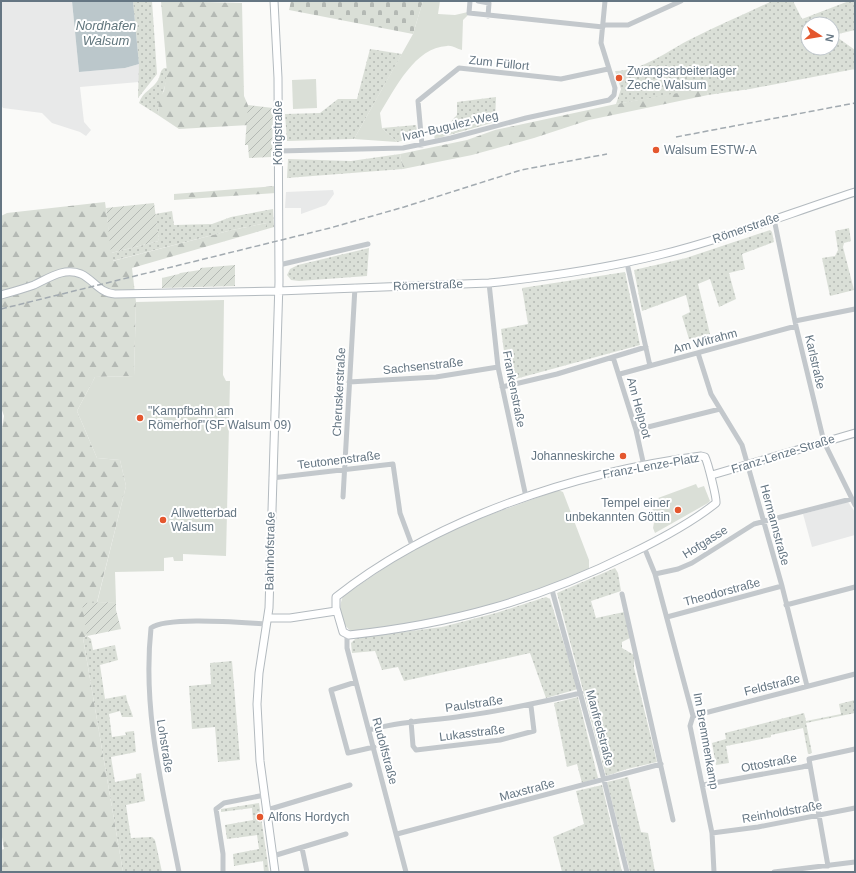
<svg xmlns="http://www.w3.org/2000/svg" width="856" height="873" font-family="Helvetica,sans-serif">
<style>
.built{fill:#e8e9e9}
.grass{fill:url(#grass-dots);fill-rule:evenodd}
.forest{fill:url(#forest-firs)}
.cemetery{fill:url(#cemetery-stones)}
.park{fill:#dadfd7}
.garden{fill:url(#garden-furrows)}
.water{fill:#bbc7cb}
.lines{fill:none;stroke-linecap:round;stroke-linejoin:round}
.secondary-casing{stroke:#b3babf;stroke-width:9}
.street{stroke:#c3c8cc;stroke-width:5}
.secondary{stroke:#fff;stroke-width:7}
.rail{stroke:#a2aab0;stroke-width:1.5;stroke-dasharray:6 3;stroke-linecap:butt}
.poi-dot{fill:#e4572e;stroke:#fff;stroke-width:1.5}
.labels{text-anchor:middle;stroke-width:4;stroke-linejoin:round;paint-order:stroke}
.street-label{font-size:12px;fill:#657683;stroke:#fff}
.poi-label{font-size:12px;fill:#657683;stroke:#fff;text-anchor:start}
.water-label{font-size:13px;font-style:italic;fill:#60757c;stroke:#fff}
</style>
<defs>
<pattern id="grass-dots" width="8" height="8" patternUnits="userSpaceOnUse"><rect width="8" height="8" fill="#dadfd7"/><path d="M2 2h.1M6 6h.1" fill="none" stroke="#b4b9b4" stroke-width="1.8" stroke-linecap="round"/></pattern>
<pattern id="forest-firs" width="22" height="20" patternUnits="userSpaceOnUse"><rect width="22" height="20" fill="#dadfd7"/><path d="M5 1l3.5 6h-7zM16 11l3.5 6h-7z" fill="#b4b9b4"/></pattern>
<pattern id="cemetery-stones" width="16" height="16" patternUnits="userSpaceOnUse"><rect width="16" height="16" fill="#dadfd7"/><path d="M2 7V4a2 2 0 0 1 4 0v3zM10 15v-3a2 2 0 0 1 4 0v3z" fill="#b4b9b4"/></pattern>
<pattern id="garden-furrows" width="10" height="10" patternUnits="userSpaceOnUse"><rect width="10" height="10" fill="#dadfd7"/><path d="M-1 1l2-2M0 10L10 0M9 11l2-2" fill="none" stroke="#b4b9b4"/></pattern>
</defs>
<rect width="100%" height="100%" fill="#fafaf8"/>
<path class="built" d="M1,1H72L79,72L125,68L139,64V82L80,87L84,122L91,130L86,136L80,132L52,123L42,113L3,108L1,105Z
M333,190L334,194L326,205L301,214V208H285L286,192Z
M848,502L855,512V535L812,547L803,514Z"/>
<path class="grass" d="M133,1H152L157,74L138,98L139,64Z
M772,1H793L802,19L849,1H855V30L834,35L855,50V69L750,89L708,95L706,89L616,104L621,89L615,71C643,71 667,51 691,39C718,25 745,14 772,1ZM808,24H832V48H808Z
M370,49L402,54L354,139L287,141L285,114L320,113L338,99H357Z
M164,68H167C169,85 158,98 158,115L139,103C143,91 153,89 158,80C161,75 159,72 164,68Z
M496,97L495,122L435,139L434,134L447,126L457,115V102Z
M416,125L418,137L397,142L382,128Z
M400,154L403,169L287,178L288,159L351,161Z
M273,209L274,227L267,229V223L232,230L112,261L111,253L159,241L155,214L172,211L174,225L212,224L231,217Z
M849,228L851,241L844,243L843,247L854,290L830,296L822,258L835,256L838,250L835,231Z
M770,230L772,232L774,242L742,254L745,269L729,273L736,299L719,307L710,279L698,284L710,334L689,339L682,316L690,312L686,295L642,311L634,270L686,258Z
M369,248L367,276L299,281L291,280L287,275L290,269L298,265Z
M625,272L640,345L508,381L501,329L528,324L522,288Z
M615,568L618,573L621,591L591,601L596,618L624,612L630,638L622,642V648L634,655V668L657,762L627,769L606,776L557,593Z
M546,597L550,599L578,689L546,698L530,653L404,681L398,667L382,670L375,651L352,653L351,643L356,638L442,627L496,613Z
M87,636L91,639L93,650L115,645L118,660L100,665L105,699L126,695C127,703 131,709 133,717H122L120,711L109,714L112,737L126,735L125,732L134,731L136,752L111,757L115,782L136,778V774L141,773L145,801L126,805L131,838L152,837L155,840L162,872H123L83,638Z
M232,661L240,760L218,762L215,727L192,729L189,686L211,684L210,663Z
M578,697L598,778L582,783L577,764L567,767L554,703Z
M855,700V713L806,723L812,753L808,754L803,728L771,735V737L726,746L729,763L716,765L712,743L726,739L725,733L804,713L806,721L841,714L839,704Z
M628,777L641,832L648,833L655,872H630L607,782Z
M602,785L622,872H562L553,837L584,824L576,791Z
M259,803L269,872H264L263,861L234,866L233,854L259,849L257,835L227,839L225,825L253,820L252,808L221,812V809Z"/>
<path class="forest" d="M161,1L242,3L244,96L250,110L249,125L179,129L158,115L159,99L164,91L167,73Z
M706,88L708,95L589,120L534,138L472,155L403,169L400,154L467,140L495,130L616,104Z
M276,186V193L174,200V194Z
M105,202L113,261L232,230L267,223V229L132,268L136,302L134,376L95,377L77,411L97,458L120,460L126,486L89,634L83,638L123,872H1V850L4,849L1,831V435L4,416L1,407V216L7,213Z"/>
<path class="cemetery" d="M291,1H423L413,34L289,10Z"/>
<path class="park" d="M423,1H440L438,14L455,15L468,12V15L463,20L462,50C457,49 452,45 447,46C415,47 395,89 380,113L382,128L397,142L354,139L413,34Z
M316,79L317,108L293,109L292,80Z
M224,300L223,375L226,381H230L226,556L183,554V561H174L173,557L164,558V571L115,572L116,602L97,603L126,486L120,460L97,458L77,411L95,377L134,376L136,302Z
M696,484L698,488L704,486L710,501L708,503L655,533L653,528L655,517L650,501Z
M558,490L563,492L589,560V570C533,594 474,612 415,623C394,627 372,628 351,631C340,623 338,608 343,596L414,548L459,526Z"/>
<path class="garden" d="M248,105L273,108L272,157L249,158L248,145H245Z
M154,203L159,241L111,253L106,208Z
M235,265V286L162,288V278L179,274L180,273L200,270V268Z
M116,602V610L121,629L87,636L82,603Z"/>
<path class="water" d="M72,1H133L139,64L125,68L79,72Z"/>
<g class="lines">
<g class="secondary-casing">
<path id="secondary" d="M274,1L278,78L279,282L269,608L259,673L257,704L260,761L275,872
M1,295C12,292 23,289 34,285C49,278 64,267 81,274C94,280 99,293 115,294L278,291L489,283C546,277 603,269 659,255C725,239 790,213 855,192
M701,456L705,457C708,463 717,499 716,503C690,524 659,540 630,554C537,600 452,624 349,635L343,632L336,608V597C436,518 576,472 701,456Z
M712,475L855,433
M268,618H290L336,611"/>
</g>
<path class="street" d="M470,1L469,13L603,27
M478,1L489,3L488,16
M603,25H628L681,1
M422,145L418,101L459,68L561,79L608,69
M279,151L403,148L451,138L526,118L609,100L614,95L615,88L601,43L605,1
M774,219L796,326L824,442L855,505
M627,263L650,366
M279,265L368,244
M489,283L498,367L526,497
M795,321L855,309
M698,353L711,394L742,445L782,586L807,686
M613,357L636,430L644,466
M620,374L796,326
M349,382L436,377L498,367
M502,387L557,374L646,347
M636,430L720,409
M272,478L393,464L400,513L413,548
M343,497L355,287
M644,547L655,574L693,716L690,726L712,833L714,872
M655,574L678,569L692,563L754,524L851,499
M552,590L604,780L627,872
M622,594L673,820
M786,605L855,587
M667,617L782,586
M347,635V648L406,872
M356,682L331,690L348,753L374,747
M693,716L855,674
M411,721L413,746L416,750L500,740L534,731L531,706
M369,730C400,721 431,721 463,716C503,711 541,702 581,693
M810,765L828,866
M703,785L802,767L810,765L809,759L855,749
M267,810L350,785
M712,833L758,827L855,808
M397,834L661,764
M302,848L307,872
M273,856L346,834
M179,872C163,790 142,712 151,628C167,616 245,623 267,624
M223,872V854L216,809L224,803L265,795
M774,872L855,862"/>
<use href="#secondary" class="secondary"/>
<path class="rail" d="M676,137L855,103
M1,309L330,228L404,207L521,170L607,154"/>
</g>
<g class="poi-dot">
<circle cx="619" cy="78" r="4"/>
<circle cx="656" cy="150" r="4"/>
<circle cx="140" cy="418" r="4"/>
<circle cx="623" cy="456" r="4"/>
<circle cx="678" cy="510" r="4"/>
<circle cx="163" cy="520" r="4"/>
<circle cx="260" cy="817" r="4"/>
</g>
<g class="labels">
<g class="street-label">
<text transform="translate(499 63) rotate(6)" y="4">Zum Füllort</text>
<text transform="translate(450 126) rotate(-13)" y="4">Ivan-Bugulez-Weg</text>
<text transform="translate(278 133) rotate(-90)" y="4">Königstraße</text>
<text transform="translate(746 228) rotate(-19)" y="4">Römerstraße</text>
<text transform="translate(428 285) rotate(-2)" y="4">Römerstraße</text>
<text transform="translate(705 341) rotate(-15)" y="4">Am Witrahm</text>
<text transform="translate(815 362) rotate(77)" y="4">Karlstraße</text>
<text transform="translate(423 366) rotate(-6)" y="4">Sachsenstraße</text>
<text transform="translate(514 389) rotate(79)" y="4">Frankenstraße</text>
<text transform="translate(339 392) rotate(-87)" y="4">Cheruskerstraße</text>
<text transform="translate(639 408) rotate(75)" y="4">Am Helpoot</text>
<text transform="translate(783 454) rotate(-17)" y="4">Franz-Lenze-Straße</text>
<text transform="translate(339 460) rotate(-7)" y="4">Teutonenstraße</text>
<text transform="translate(651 466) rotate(-10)" y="4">Franz-Lenze-Platz</text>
<text transform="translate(775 525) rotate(75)" y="4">Hermannstraße</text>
<text transform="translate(705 542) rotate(-32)" y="4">Hofgasse</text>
<text transform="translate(270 551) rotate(-89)" y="4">Bahnhofstraße</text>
<text transform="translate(722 592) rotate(-15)" y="4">Theodorstraße</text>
<text transform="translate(772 685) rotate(-14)" y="4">Feldstraße</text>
<text transform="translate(474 704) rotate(-8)" y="4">Paulstraße</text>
<text transform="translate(600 728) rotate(75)" y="4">Manfredstraße</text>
<text transform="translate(472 733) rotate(-7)" y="4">Lukasstraße</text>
<text transform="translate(706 741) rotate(80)" y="4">Im Bremmenkamp</text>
<text transform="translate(165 746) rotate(81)" y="4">Lohstraße</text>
<text transform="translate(385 751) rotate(75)" y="4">Rudolfstraße</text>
<text transform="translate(769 763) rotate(-11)" y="4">Ottostraße</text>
<text transform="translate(527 790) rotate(-15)" y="4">Maxstraße</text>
<text transform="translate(782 812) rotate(-10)" y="4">Reinholdstraße</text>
</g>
<g class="poi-label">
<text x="627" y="75">Zwangsarbeiterlager<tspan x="627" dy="14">Zeche Walsum</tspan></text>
<text x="664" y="154">Walsum ESTW-A</text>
<text x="148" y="415">"Kampfbahn am<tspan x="148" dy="14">Römerhof"(SF Walsum 09)</tspan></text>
<text x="615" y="460" text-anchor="end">Johanneskirche</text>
<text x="670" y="507" text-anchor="end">Tempel einer<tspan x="670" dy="14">unbekannten Göttin</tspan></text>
<text x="171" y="517">Allwetterbad<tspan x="171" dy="14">Walsum</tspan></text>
<text x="268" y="821">Alfons Hordych</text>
</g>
<g class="water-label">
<text x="106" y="30">Nordhafen<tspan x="106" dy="15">Walsum</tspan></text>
</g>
</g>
<rect width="856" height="873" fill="none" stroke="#657683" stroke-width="4"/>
<g transform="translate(820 36) rotate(102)"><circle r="19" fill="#ffffff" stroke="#c1c8cd"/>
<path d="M0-3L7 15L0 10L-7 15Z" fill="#e4572e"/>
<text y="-6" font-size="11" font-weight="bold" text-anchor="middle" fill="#657683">N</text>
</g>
</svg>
